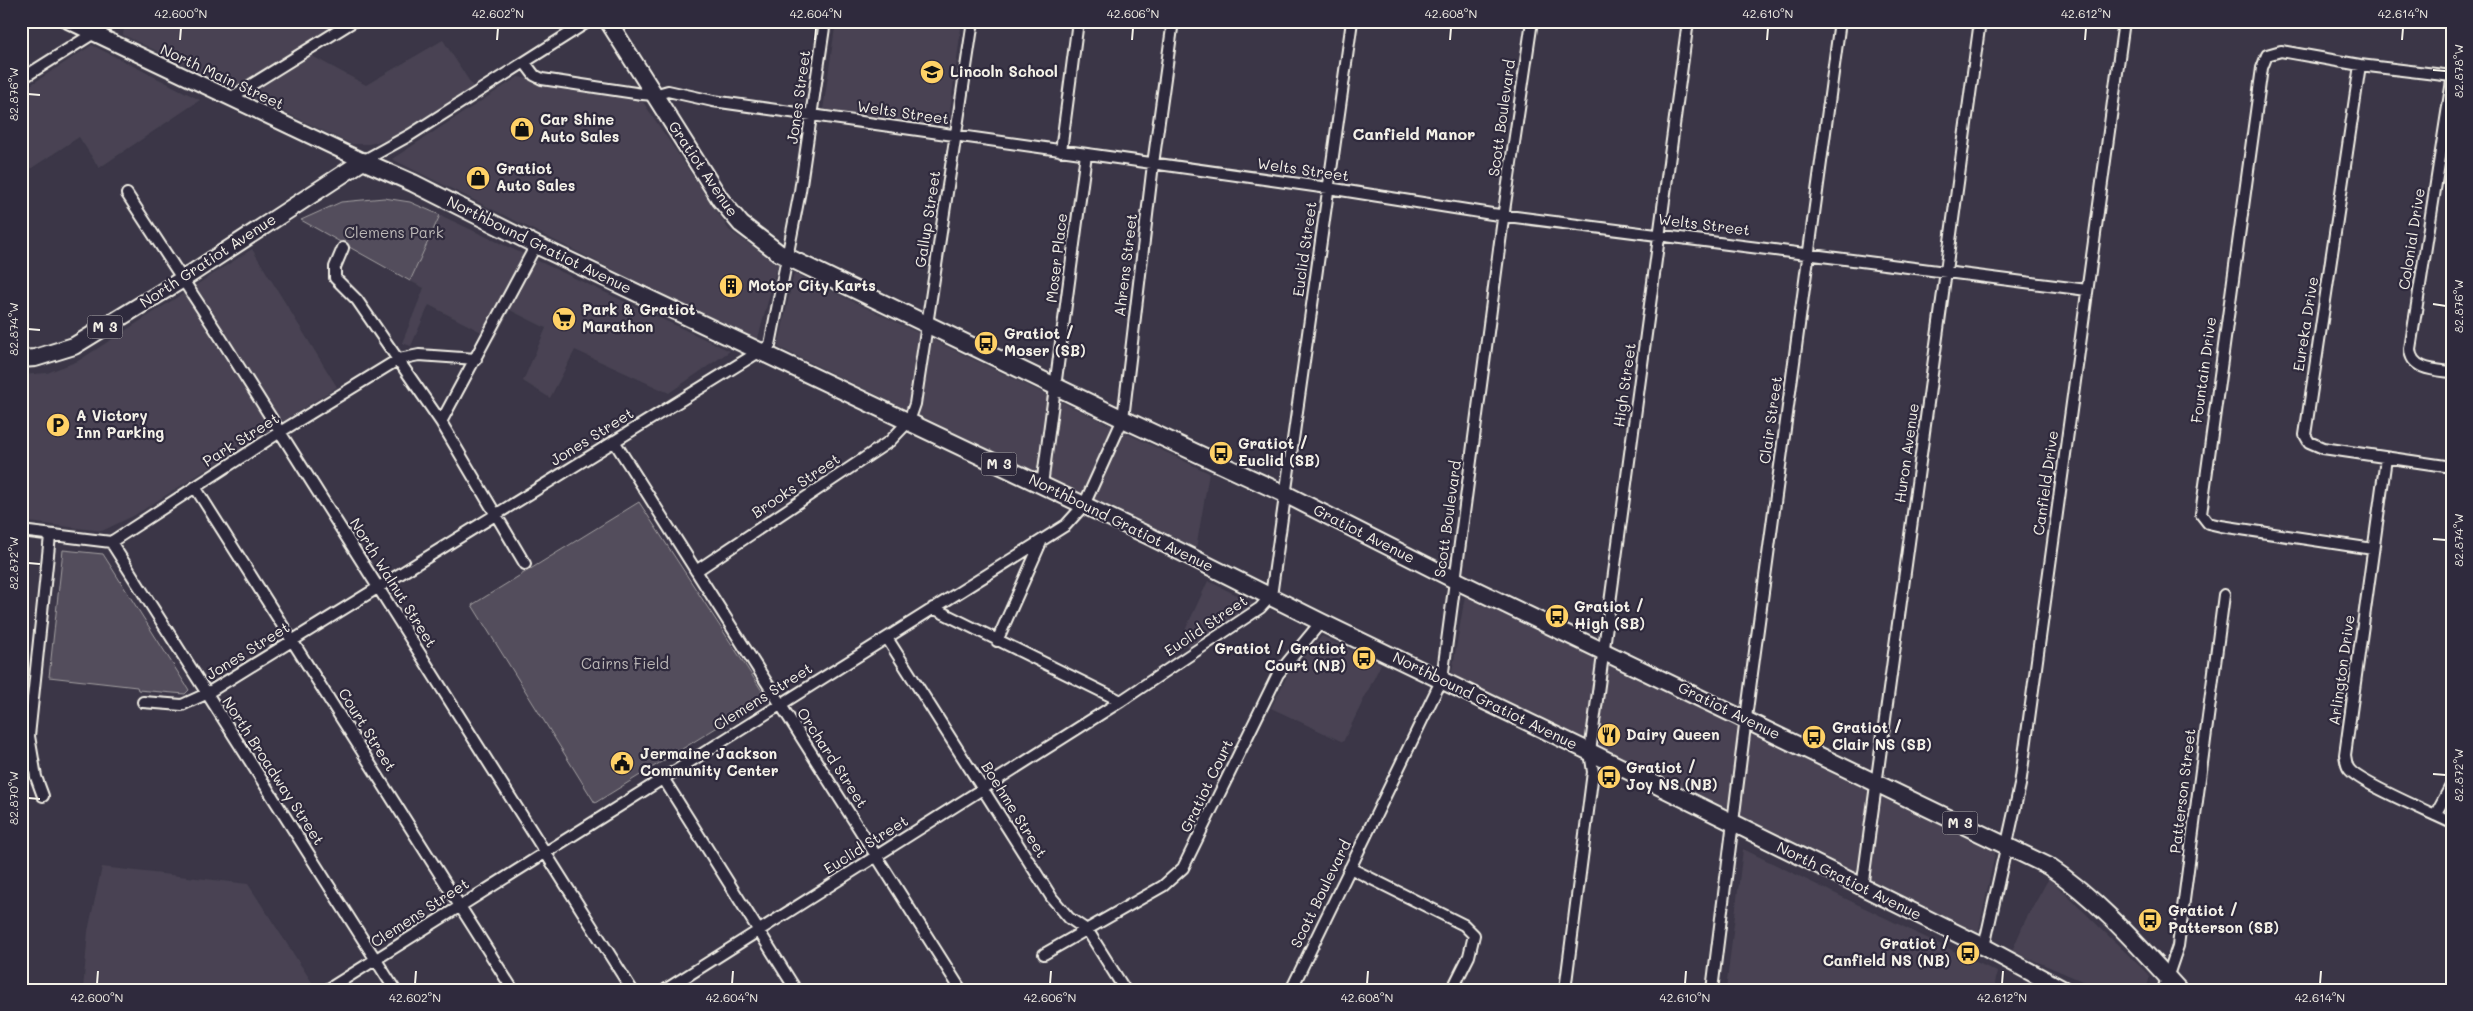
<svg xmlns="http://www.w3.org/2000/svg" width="2473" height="1011" font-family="Mali,sans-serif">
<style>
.built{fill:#484352}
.green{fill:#534e5c;stroke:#a4a0a2}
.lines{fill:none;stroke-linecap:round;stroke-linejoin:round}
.street-casing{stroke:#f4f1e8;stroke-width:14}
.secondary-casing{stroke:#f4f1e8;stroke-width:18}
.primary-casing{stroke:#f4f1e8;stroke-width:20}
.street{stroke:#2f2a3d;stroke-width:10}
.secondary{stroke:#2f2a3d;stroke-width:14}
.primary{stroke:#2f2a3d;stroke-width:16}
.ticks{fill:none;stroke:#f4f1e8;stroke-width:2}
.labels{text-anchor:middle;stroke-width:4.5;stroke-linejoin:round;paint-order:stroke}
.shield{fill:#2f2a3d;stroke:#b9b5b5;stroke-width:1}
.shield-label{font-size:14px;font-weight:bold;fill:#f4f1e8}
.poi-label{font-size:15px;font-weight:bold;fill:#f4f1e8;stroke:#2f2a3d;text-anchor:start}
.street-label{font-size:15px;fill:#f4f1e8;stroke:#2f2a3d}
.park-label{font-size:15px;fill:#bcb8b7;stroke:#2f2a3d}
.neighbourhood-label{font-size:16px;font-weight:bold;fill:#f4f1e8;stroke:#2f2a3d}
.neatline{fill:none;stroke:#f4f1e8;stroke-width:2}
.ticks-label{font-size:12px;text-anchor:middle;fill:#f4f1e8}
</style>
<rect width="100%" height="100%" fill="#3b3647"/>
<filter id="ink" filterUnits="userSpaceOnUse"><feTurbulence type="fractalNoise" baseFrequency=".02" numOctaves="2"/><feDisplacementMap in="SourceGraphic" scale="10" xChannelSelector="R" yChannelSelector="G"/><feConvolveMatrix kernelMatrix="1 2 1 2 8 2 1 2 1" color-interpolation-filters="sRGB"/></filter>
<g filter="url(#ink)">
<path class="built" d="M125,21H340L342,23L301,50L366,85L443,40L473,87L389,140L368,144H351L123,35Z
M836,21H962L948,126L823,110Z
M92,45L200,100L99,168L79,137L21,175V91Z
M518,77L641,99L729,230L778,264L757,342L392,159Z
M440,215L730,351L669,393L575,350L550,398L523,381L546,328L510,310L495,339L429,305L411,346L402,343L424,288L410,281Z
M252,249L337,387L135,515L102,531L21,521V375L47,373L78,361Z
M794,273L1209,473L1196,549L778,347Z
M1208,581L1253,603L1189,648L1181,639Z
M1465,596L1996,849L1978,934L1451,677Z
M1322,636L1381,664L1343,742L1271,708L1288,674Z
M1743,849L1997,972L1994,990H1726Z
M102,867L248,884L317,990H83L88,931Z
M2049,878L2150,976L2146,990H2103L2012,951L2025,921Z"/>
<path class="green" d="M384,198L410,202L440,215L410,281L301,220L341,202Z
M639,502L766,697L595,803L472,605Z
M63,550L103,554L189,690L185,694L138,690L137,687L49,677Z"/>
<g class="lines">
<g class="street-casing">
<path id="street" d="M525,63L534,75L542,79L642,94L654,95L668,91L713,101L1328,188L1492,214L2087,290
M2360,65L2305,435L2309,442L2323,448L2452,467
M21,79L113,21
M2452,81L2410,349C2411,370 2435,370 2452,372
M230,98L354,21
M1061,151L1078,21
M363,161L410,135L589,21
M127,194L217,332L632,990
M343,248L335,267V278L357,300L441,422L525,564
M441,422L536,245
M614,441L961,990
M2386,458L2345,755C2346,760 2346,765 2349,769C2359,783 2432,813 2452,823
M1042,485L1086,154
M195,487L513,990
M21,531L111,542L280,432L399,359L419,355L476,359
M111,542L395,990
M2373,549L2221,526L2208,523L2201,514L2262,68L2267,55L2281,51L2360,65L2452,76
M696,571L890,441L909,421L915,404L973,21
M933,608L1121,701
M887,638L1052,898L1069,918L1088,931L1125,990
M997,641L1042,540
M143,702L182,705L206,694L770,345L800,191L825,21
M663,778L796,990
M43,796L36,777L29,736L50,536
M2435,815L2452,784
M1350,868L1464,925L1474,935L1469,956L1452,990
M1862,888L1980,21
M1984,947L2020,785L2124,21
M1044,954L1163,886L1183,868L1278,674L1321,622
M327,990L1066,525L1084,505L1123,419L1153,164L1173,21
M665,990L1121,701L1260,608L1271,596L1352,21
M1291,990L1442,679L1505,204L1532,21
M1565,990L1593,772L1590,752L1688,21
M1712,990L1746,718L1840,21
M2163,990L2178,946L2224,595"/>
</g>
<g class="secondary-casing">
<path id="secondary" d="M68,21L363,161"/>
</g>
<g class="primary-casing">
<path id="primary" d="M608,21L720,199L741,224L779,253L1123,419L1287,495L1455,580L2048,866C2098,899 2138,945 2179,990
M21,359L35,358L74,346L183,279L363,161L413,183L536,245L1149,536L1321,622L1590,752L1984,947L2064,990"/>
</g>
<use href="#street" class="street"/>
<use href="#secondary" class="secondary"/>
<use href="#primary" class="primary"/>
</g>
</g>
<path class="ticks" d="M180,40L181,28M497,40L498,28M815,40L816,28M1132,40L1133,28M1450,40L1451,28M1767,40L1768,28M2085,40L2086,28M2402,40L2403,28M2433,70L2446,71M28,94L40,95M2433,304L2446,306M28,329L40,330M2433,539L2446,540M28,563L40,564M2433,774L2446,775M28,798L40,799M97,984L98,971M415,984L416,971M732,984L733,971M1050,984L1051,971M1367,984L1368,971M1685,984L1686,971M2002,984L2003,971M2320,984L2321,971"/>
<defs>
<g id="school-disc" transform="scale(1.25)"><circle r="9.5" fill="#ffd166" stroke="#2f2a3d"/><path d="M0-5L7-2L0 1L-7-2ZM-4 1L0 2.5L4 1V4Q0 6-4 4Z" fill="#111"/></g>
<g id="shop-disc" transform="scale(1.25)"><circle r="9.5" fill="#ffd166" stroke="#2f2a3d"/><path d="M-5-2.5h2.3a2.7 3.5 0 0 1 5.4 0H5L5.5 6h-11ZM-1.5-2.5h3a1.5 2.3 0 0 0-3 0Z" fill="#111"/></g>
<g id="building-disc" transform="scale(1.25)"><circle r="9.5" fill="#ffd166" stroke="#2f2a3d"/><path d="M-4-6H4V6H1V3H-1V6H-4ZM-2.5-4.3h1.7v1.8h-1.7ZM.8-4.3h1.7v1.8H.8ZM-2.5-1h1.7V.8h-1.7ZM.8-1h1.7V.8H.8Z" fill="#111"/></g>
<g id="supermarket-disc" transform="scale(1.25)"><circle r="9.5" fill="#ffd166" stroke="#2f2a3d"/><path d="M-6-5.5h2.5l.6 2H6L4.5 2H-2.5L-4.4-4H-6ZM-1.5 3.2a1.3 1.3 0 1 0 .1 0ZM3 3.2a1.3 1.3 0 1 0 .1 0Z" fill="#111"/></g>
<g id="bus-disc" transform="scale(1.25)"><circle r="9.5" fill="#ffd166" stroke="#2f2a3d"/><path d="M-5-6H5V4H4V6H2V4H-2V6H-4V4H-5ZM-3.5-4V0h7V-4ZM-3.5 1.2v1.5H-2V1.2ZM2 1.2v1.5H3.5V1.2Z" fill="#111"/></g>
<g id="parking-disc" transform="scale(1.25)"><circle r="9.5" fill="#ffd166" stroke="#2f2a3d"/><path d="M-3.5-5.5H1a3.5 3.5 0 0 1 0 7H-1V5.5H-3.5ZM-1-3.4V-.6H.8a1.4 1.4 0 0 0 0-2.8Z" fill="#111"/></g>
<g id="restaurant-disc" transform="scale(1.25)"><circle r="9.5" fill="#ffd166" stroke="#2f2a3d"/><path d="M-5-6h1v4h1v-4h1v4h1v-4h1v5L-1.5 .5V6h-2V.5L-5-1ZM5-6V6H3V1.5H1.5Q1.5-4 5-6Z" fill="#111"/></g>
<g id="civic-disc" transform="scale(1.25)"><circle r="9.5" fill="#ffd166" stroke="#2f2a3d"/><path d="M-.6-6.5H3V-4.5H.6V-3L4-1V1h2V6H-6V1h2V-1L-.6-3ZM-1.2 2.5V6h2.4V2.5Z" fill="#111"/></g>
</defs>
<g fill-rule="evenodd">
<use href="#school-disc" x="932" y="72"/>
<use href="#shop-disc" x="522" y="129"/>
<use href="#shop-disc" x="478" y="178"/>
<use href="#building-disc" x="731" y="286"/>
<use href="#supermarket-disc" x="564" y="319"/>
<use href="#bus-disc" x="986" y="343"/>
<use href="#parking-disc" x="58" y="425"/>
<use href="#bus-disc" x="1221" y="453"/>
<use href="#bus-disc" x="1557" y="616"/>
<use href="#bus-disc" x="1364" y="658"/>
<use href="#restaurant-disc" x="1609" y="735"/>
<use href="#bus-disc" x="1814" y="737"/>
<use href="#civic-disc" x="622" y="763"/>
<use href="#bus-disc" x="1609" y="777"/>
<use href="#bus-disc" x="2150" y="920"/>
<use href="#bus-disc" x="1968" y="953"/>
</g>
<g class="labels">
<g class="shield">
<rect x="87.5" y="315.5" width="35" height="23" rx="4"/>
<rect x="981.5" y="452.5" width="35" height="23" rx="4"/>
<rect x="1942.5" y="811.5" width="35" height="23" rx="4"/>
</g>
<g class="shield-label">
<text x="105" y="332">M 3</text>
<text x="999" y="469">M 3</text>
<text x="1960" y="828">M 3</text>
</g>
<g class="poi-label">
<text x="950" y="77">Lincoln School</text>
<text x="540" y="125">Car Shine<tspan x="540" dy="17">Auto Sales</tspan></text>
<text x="496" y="174">Gratiot<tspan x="496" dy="17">Auto Sales</tspan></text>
<text x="748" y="291">Motor City Karts</text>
<text x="582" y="315">Park &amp; Gratiot<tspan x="582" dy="17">Marathon</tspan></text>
<text x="1004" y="339">Gratiot /<tspan x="1004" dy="17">Moser (SB)</tspan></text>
<text x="76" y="421">A Victory<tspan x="76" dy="17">Inn Parking</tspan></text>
<text x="1238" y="449">Gratiot /<tspan x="1238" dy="17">Euclid (SB)</tspan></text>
<text x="1574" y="612">Gratiot /<tspan x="1574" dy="17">High (SB)</tspan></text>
<text x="1346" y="654" text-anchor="end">Gratiot / Gratiot<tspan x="1346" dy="17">Court (NB)</tspan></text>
<text x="1832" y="733">Gratiot /<tspan x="1832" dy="17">Clair NS (SB)</tspan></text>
<text x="1626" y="740">Dairy Queen</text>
<text x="640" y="759">Jermaine Jackson<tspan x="640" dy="17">Community Center</tspan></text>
<text x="1626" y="773">Gratiot /<tspan x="1626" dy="17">Joy NS (NB)</tspan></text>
<text x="2168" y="916">Gratiot /<tspan x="2168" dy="17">Patterson (SB)</tspan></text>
<text x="1950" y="949" text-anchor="end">Gratiot /<tspan x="1950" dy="17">Canfield NS (NB)</tspan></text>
</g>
<g class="street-label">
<text transform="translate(222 77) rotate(25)" y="5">North Main Street</text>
<text transform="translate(799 97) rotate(-82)" y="5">Jones Street</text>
<text transform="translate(903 113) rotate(8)" y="5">Welts Street</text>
<text transform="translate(1502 118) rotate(-82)" y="5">Scott Boulevard</text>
<text transform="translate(703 169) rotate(56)" y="5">Gratiot Avenue</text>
<text transform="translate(1303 170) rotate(8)" y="5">Welts Street</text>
<text transform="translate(928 219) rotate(-81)" y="5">Gallup Street</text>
<text transform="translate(1704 225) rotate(7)" y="5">Welts Street</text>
<text transform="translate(2412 239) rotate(-81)" y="5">Colonial Drive</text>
<text transform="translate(539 245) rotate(26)" y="5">Northbound Gratiot Avenue</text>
<text transform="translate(1305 249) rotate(-82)" y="5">Euclid Street</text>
<text transform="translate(1057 258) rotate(-83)" y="5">Moser Place</text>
<text transform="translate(208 261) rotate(-33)" y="5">North Gratiot Avenue</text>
<text transform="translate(1126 265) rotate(-83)" y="5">Ahrens Street</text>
<text transform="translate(2306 324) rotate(-81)" y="5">Eureka Drive</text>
<text transform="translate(2204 370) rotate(-82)" y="5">Fountain Drive</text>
<text transform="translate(1625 385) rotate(-82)" y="5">High Street</text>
<text transform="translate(1771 420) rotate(-82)" y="5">Clair Street</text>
<text transform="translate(592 437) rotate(-32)" y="5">Jones Street</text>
<text transform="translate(241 440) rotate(-32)" y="5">Park Street</text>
<text transform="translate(1907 453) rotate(-82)" y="5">Huron Avenue</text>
<text transform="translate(2046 483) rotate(-82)" y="5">Canfield Drive</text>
<text transform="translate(796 486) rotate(-34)" y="5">Brooks Street</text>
<text transform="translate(1448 519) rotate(-82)" y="5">Scott Boulevard</text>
<text transform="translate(1121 523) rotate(26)" y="5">Northbound Gratiot Avenue</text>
<text transform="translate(1364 534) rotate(27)" y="5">Gratiot Avenue</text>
<text transform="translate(393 583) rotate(58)" y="5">North Walnut Street</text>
<text transform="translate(1206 626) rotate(-34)" y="5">Euclid Street</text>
<text transform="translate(248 651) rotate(-32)" y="5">Jones Street</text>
<text transform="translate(2342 670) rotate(-82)" y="5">Arlington Drive</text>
<text transform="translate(763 697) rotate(-32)" y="5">Clemens Street</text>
<text transform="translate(1485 701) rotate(26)" y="5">Northbound Gratiot Avenue</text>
<text transform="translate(1729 711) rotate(26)" y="5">Gratiot Avenue</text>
<text transform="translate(367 730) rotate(58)" y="5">Court Street</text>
<text transform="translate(832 758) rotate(57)" y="5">Orchard Street</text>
<text transform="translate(273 771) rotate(57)" y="5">North Broadway Street</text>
<text transform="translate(1207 786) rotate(-64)" y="5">Gratiot Court</text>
<text transform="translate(2183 791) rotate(-83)" y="5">Patterson Street</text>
<text transform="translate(1014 810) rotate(58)" y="5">Boehme Street</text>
<text transform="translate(866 845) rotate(-32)" y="5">Euclid Street</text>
<text transform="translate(1849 881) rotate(26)" y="5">North Gratiot Avenue</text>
<text transform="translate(1321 894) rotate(-64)" y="5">Scott Boulevard</text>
<text transform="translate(420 913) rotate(-33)" y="5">Clemens Street</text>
</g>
<g class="park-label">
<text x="394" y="238">Clemens Park</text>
<text x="625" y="669">Cairns Field</text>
</g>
<g class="neighbourhood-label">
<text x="1414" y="140">Canfield Manor</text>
</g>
</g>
<rect width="2473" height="1011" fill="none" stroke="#2f2a3d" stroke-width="55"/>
<rect x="28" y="28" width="2418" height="956" class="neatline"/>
<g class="ticks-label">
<text x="181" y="18">42.600°N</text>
<text x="498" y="18">42.602°N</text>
<text x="816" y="18">42.604°N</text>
<text x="1133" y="18">42.606°N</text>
<text x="1451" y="18">42.608°N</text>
<text x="1768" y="18">42.610°N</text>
<text x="2086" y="18">42.612°N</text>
<text x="2403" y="18">42.614°N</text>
<text transform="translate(2459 71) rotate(-90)" y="4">82.878°W</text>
<text transform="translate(14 94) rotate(-90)" y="4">82.876°W</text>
<text transform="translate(2459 306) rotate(-90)" y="4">82.876°W</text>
<text transform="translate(14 329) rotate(-90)" y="4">82.874°W</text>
<text transform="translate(2459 540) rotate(-90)" y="4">82.874°W</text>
<text transform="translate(14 563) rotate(-90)" y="4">82.872°W</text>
<text transform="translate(2459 775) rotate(-90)" y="4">82.872°W</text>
<text transform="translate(14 798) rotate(-90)" y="4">82.870°W</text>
<text x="97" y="1002">42.600°N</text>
<text x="415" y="1002">42.602°N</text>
<text x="732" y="1002">42.604°N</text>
<text x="1050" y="1002">42.606°N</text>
<text x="1367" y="1002">42.608°N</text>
<text x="1685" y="1002">42.610°N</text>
<text x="2002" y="1002">42.612°N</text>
<text x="2320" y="1002">42.614°N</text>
</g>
</svg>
